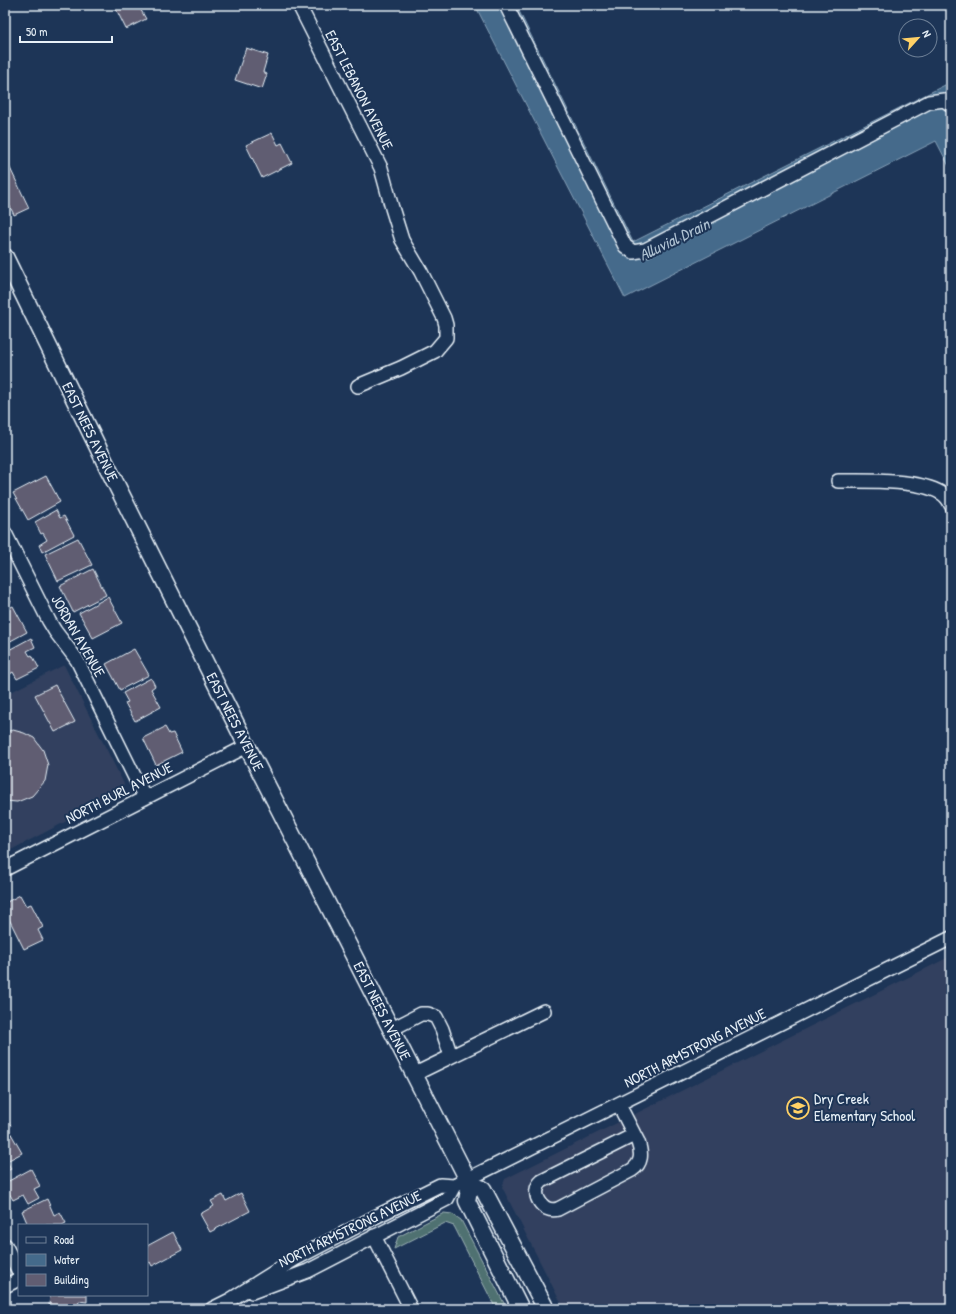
<svg xmlns="http://www.w3.org/2000/svg" width="956" height="1314" font-family="'Patrick Hand',sans-serif">
<style>
.built{fill:#31415f}
.green{fill:#507171;stroke:#9cb1b4}
.water{fill:#446a8b;stroke:#86a0b7}
.building{fill:#615d72;stroke:#e8f1f8}
.lines{fill:none;stroke-linecap:round;stroke-linejoin:round}
.minor-casing{stroke:#e8f1f8;stroke-width:16}
.major-casing{stroke:#e8f1f8;stroke-width:19}
.minor{stroke:#1d3557;stroke-width:13}
.major{stroke:#1d3557;stroke-width:16}
.labels{text-anchor:middle;stroke-width:4;stroke-linejoin:round;paint-order:stroke}
.street-label{font-size:15px;fill:#e8f1f8;stroke:#1d3557}
.poi-label{font-size:15px;fill:#e8f1f8;stroke:#1d3557;text-anchor:start}
.water-label{font-size:16px;font-style:italic;fill:#afc2d2;stroke:#1d3557}
</style>
<rect width="100%" height="100%" fill="#1d3557"/>
<filter id="ink" filterUnits="userSpaceOnUse"><feTurbulence type="fractalNoise" baseFrequency=".025" numOctaves="2"/><feDisplacementMap in="SourceGraphic" scale="8" xChannelSelector="R" yChannelSelector="G"/><feConvolveMatrix kernelMatrix="1 2 1 2 8 2 1 2 1" color-interpolation-filters="sRGB"/></filter>
<g filter="url(#ink)">
<path class="built" d="M64,665L124,784L119,794L5,853V695Z
M951,956V1309H564L502,1187L505,1179Z"/>
<path class="green" d="M444,1213L452,1214L461,1220L507,1309H496L454,1226L445,1223L394,1249L398,1237Z"/>
<path class="water" d="M475,5H516L633,242L951,82V170L936,141L625,298Z"/>
<path class="building" d="M119,5H138L146,19L126,29L115,7Z
M246,48L268,55L263,72L267,74L262,89L235,80Z
M272,133L278,145L282,143L292,163L262,178L246,145Z
M9,166L29,208L14,215L5,196V168Z
M46,476L60,502L28,520L13,493Z
M56,510L60,518L64,516L74,535L42,552L39,545L47,540L43,533L41,534L35,522Z
M78,538L92,565L58,581L45,554Z
M93,569L106,595L73,612L60,586Z
M5,591L11,602L5,605Z
M108,597L122,623L93,638L79,613Z
M13,606L27,632L5,644V610Z
M31,638L35,647L27,651L30,656L32,655L39,668L17,679L13,672L10,674L5,665V652Z
M134,649L149,675L120,690L106,664Z
M151,678L155,686L151,689L161,707L135,721L125,703L128,702L123,693Z
M55,685L75,722L55,732L35,695Z
M165,727L169,734L173,733L182,752L156,765L143,738Z
M13,730L24,733L34,738L43,750L48,765L45,781L32,796L17,802L5,801V732Z
M20,895L26,906L31,904L43,927L38,930L43,940L24,949L5,911V903Z
M5,1115L11,1126L5,1129Z
M10,1132L22,1153L7,1161L11,1169L5,1172V1134Z
M31,1169L40,1186L34,1189L39,1198L28,1204L23,1195L13,1200L5,1186V1183Z
M241,1193L250,1211L210,1232L200,1214L214,1206L211,1201L223,1195L226,1201Z
M47,1199L54,1215L60,1212L66,1223L62,1225H28L22,1211Z
M173,1232L182,1250L152,1266L150,1262L147,1264V1246Z
M50,1295H87V1302L79,1301L78,1307L49,1305Z"/>
<g class="lines">
<g class="minor-casing">
<path id="minor" d="M299,5L381,168L392,208L402,240L421,272L444,318L446,325V338L435,351L401,368L358,386
M506,5L625,246L633,252L645,250L929,102L944,100L951,105
M838,481C865,481 919,479 941,493C946,496 949,500 951,505
M5,533L49,621L55,631L77,660L145,798
M5,869L247,746
M392,1029L421,1014H428L436,1017L442,1029L451,1056
M415,1074L544,1011
M619,1105L638,1142C642,1154 642,1163 632,1170L558,1209C542,1214 529,1192 542,1181L634,1135
M374,1236L411,1309
M5,1245L19,1272
M5,1286L19,1279
M252,1292L308,1271L447,1199L454,1186
M212,1309L230,1300L295,1259L375,1217L440,1185L454,1186L951,938"/>
</g>
<g class="major-casing">
<path id="major" d="M5,257L107,466L247,746L470,1184L467,1201L521,1309
M470,1184L483,1189L546,1309"/>
</g>
<use href="#minor" class="minor"/>
<use href="#major" class="major"/>
</g>
</g>
<defs>
<g id="school-ring" transform="scale(1.15)"><circle r="9.5" fill="#1d3557" stroke="#ffd166" stroke-width="1.5"/><path d="M0-5L7-2L0 1L-7-2ZM-4 1L0 2.5L4 1V4Q0 6-4 4Z" fill="#ffd166"/></g>
</defs>
<g fill-rule="evenodd">
<use href="#school-ring" x="798" y="1108"/>
</g>
<g class="labels">
<g class="street-label">
<text transform="translate(359 90) rotate(63)" y="5">EAST LEBANON AVENUE</text>
<text transform="translate(90 432) rotate(64)" y="5">EAST NEES AVENUE</text>
<text transform="translate(78 636) rotate(60)" y="5">JORDAN AVENUE</text>
<text transform="translate(235 722) rotate(63)" y="5">EAST NEES AVENUE</text>
<text transform="translate(119 793) rotate(-27)" y="5">NORTH BURL AVENUE</text>
<text transform="translate(382 1011) rotate(63)" y="5">EAST NEES AVENUE</text>
<text transform="translate(695 1048) rotate(-27)" y="5">NORTH ARMSTRONG AVENUE</text>
<text transform="translate(350 1229) rotate(-26)" y="5">NORTH ARMSTRONG AVENUE</text>
</g>
<g class="poi-label">
<text x="814" y="1104">Dry Creek<tspan x="814" dy="17">Elementary School</tspan></text>
</g>
<g class="water-label">
<text transform="translate(674 239) rotate(-26)" y="6">Alluvial Drain</text>
</g>
</g>
<rect width="956" height="1314" fill="none" stroke="#1d3557" stroke-width="20"/>
<rect x="10" y="10" width="936" height="1294" fill="none" stroke="#e8f1f8" stroke-width="1.5" filter="url(#ink)"/>
<rect x="18" y="1224" width="130" height="72" fill="#1d3557" stroke="#6e8097"/>
<rect x="26" y="1237" width="20" height="6" fill="#1d3557" stroke="#6e8097"/>
<text x="54" y="1244" font-size="12" fill="#e8f1f8">Road</text>
<rect x="26" y="1254" width="20" height="12" fill="#446a8b" stroke="#6e8097"/>
<text x="54" y="1264" font-size="12" fill="#e8f1f8">Water</text>
<rect x="26" y="1274" width="20" height="12" fill="#615d72" stroke="#6e8097"/>
<text x="54" y="1284" font-size="12" fill="#e8f1f8">Building</text>
<g transform="translate(918 38) rotate(63)"><circle r="19" fill="#1d3557" stroke="#6e8097"/>
<path d="M0-3L7 15L0 10L-7 15Z" fill="#ffd166"/>
<text y="-6" font-size="11" font-weight="bold" text-anchor="middle" fill="#e8f1f8">N</text>
</g>
<path d="M20 36v6h92v-6" fill="none" stroke="#e8f1f8" stroke-width="2"/>
<text x="26" y="36" font-size="12" fill="#e8f1f8" stroke="#1d3557" stroke-width="3" paint-order="stroke">50 m</text>
</svg>
